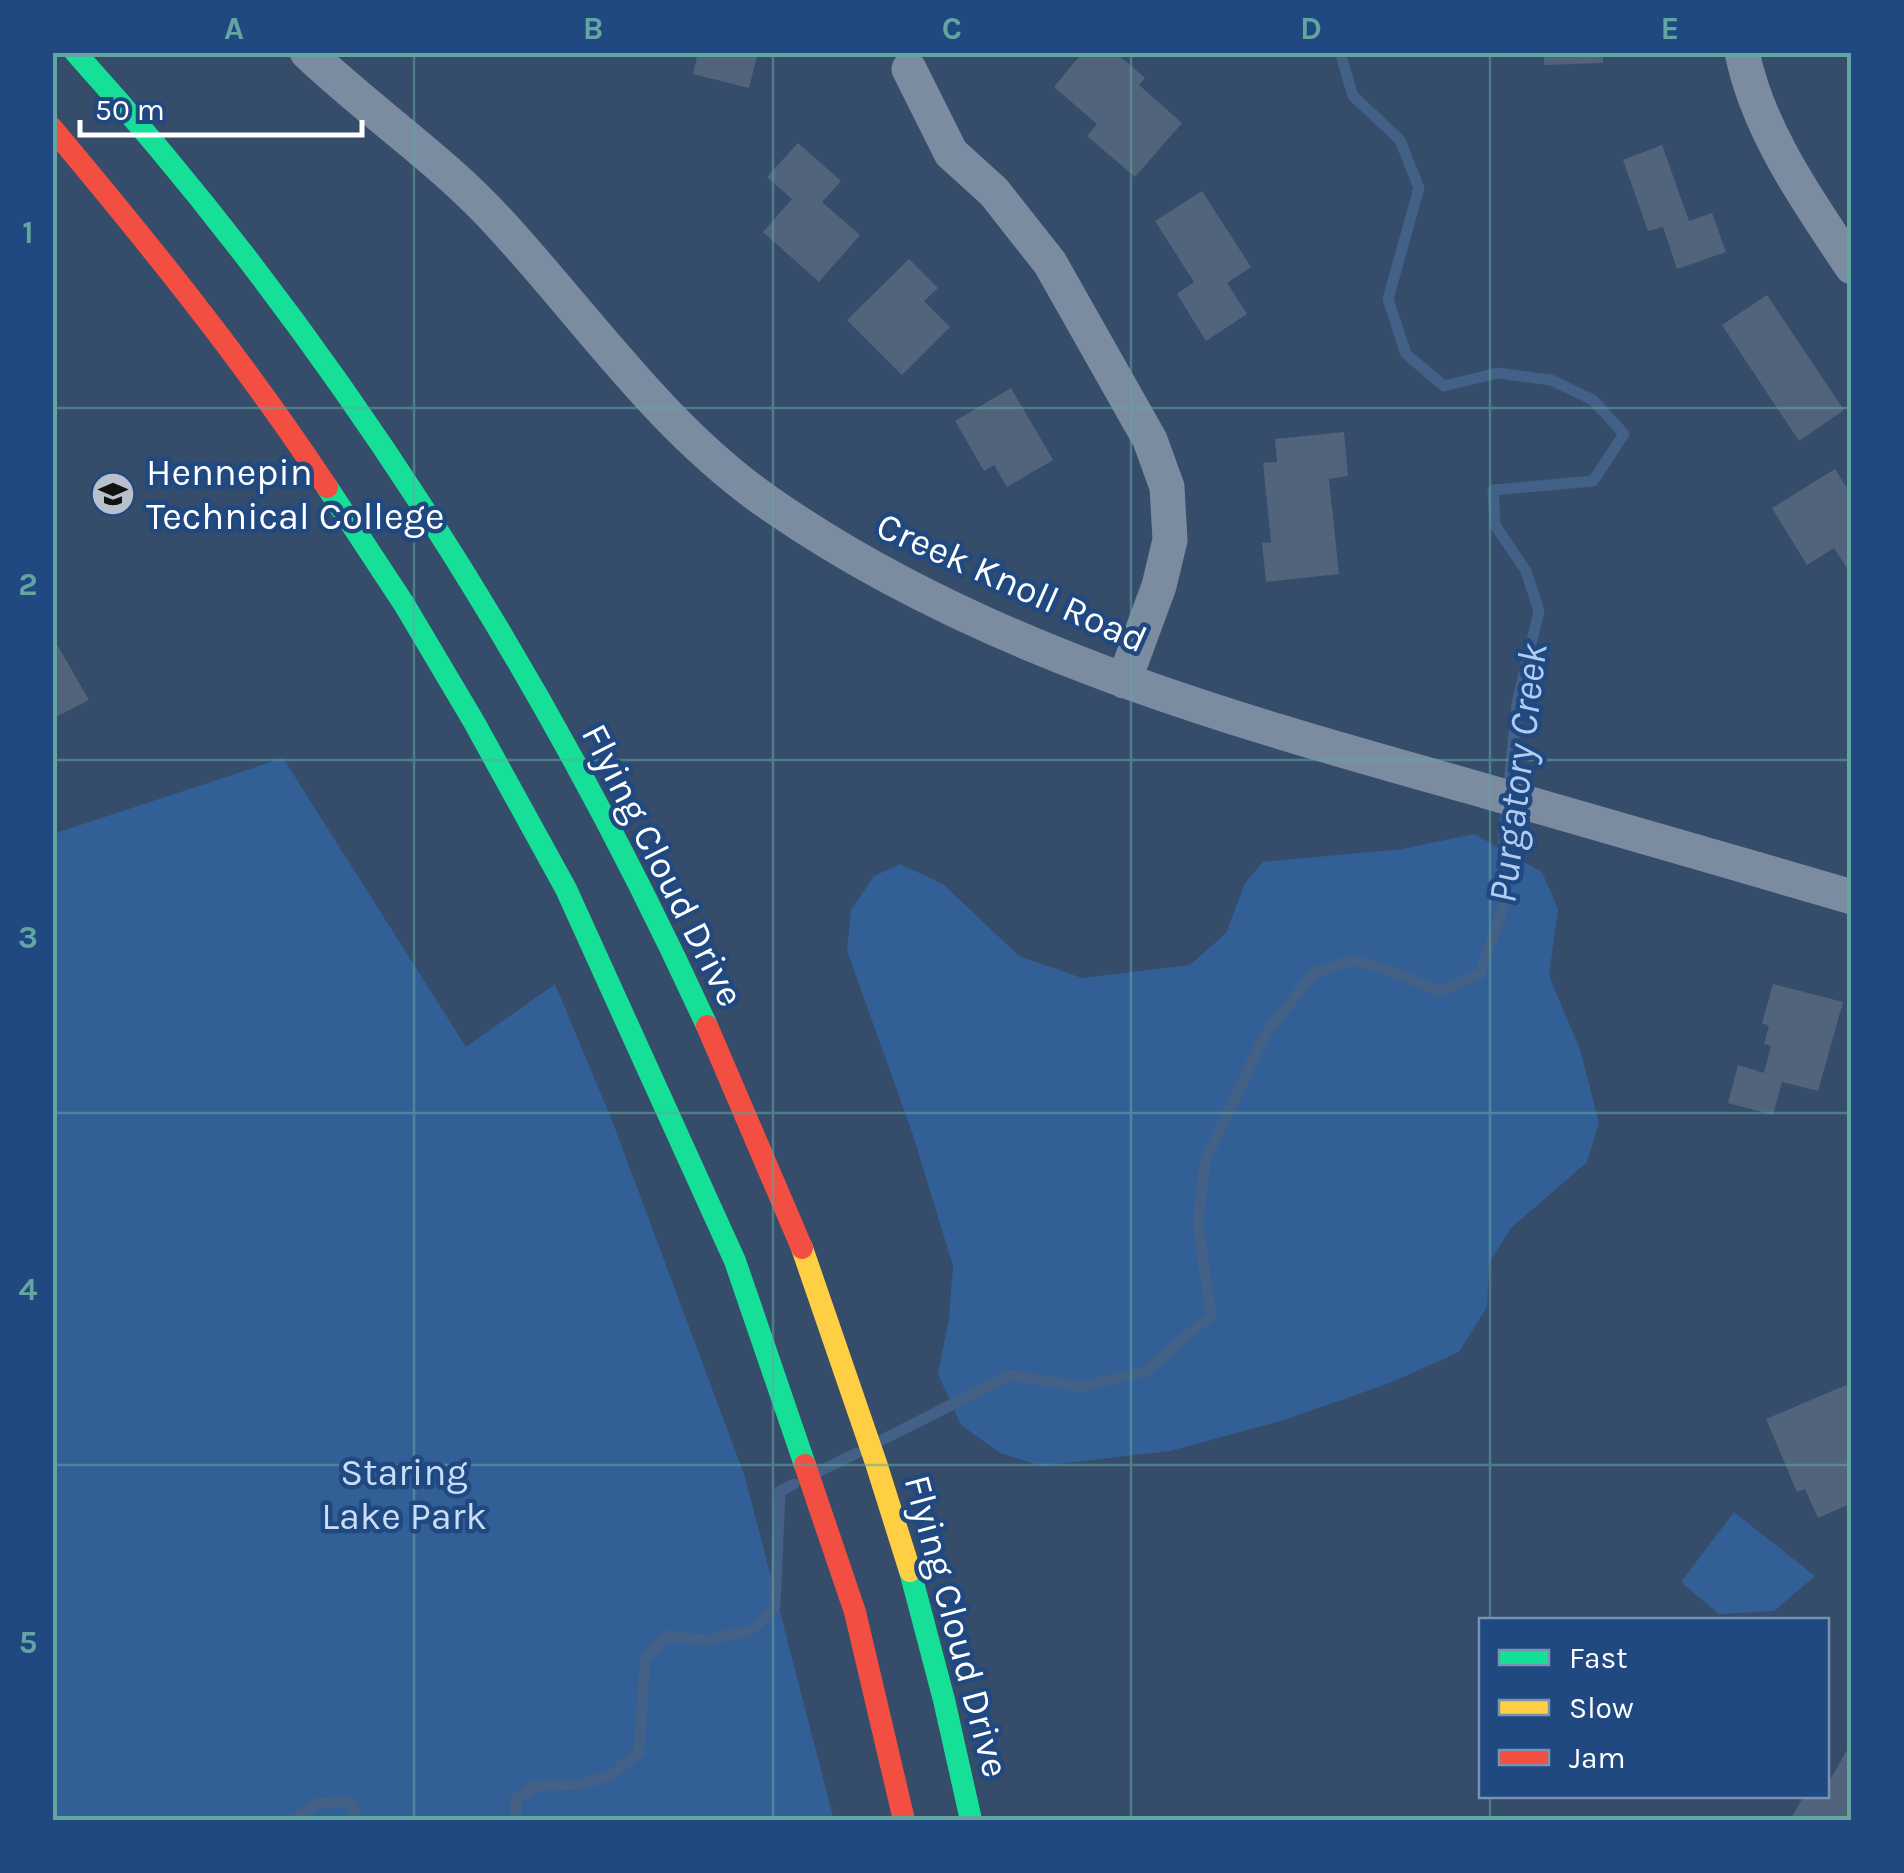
<svg xmlns="http://www.w3.org/2000/svg" width="1904" height="1873" font-family="Karla,sans-serif">
<style>
.green{fill:#335f97}
.lines{fill:none;stroke-linecap:round;stroke-linejoin:round}
.stream{stroke:#436087;stroke-width:11}
.building{fill:#51647c}
.street{stroke:#7b8ca0;stroke-width:35}
.fast{stroke:#16e098;stroke-width:22}
.slow{stroke:#ffcf43;stroke-width:22}
.jam{stroke:#f24e42;stroke-width:22}
.grid{fill:none;stroke:#63a6a1;stroke-width:2.5;stroke-opacity:0.55}
.labels{text-anchor:middle;stroke-width:9;stroke-linejoin:round;paint-order:stroke}
.poi-label{font-size:38px;fill:#fff;stroke:#1f4980;text-anchor:start}
.street-label{font-size:38px;fill:#fff;stroke:#1f4980}
.park-label{font-size:38px;fill:#c8ddf6;stroke:#1f4980}
.water-label{font-size:40px;font-style:italic;fill:#b0ccf0;stroke:#1f4980}
.neatline{fill:none;stroke:#63a6a1;stroke-width:4}
.grid-label{font-size:32px;text-anchor:middle;font-weight:bold;fill:#63a6a1}
</style>
<rect width="100%" height="100%" fill="#354c6a"/>
<path class="green" d="M283,758L466,1047L555,984L613,1123L745,1477L834,1820H53V834Z
M1474,834L1542,872L1558,909L1549,976L1580,1049L1599,1123L1587,1162L1511,1228L1489,1263L1487,1307L1459,1352L1390,1383L1284,1420L1170,1451L1041,1466L1000,1453L961,1425L938,1374L949,1318L953,1266L913,1135L847,951L851,910L874,876L900,864L943,884L1019,956L1082,978L1190,965L1226,933L1245,883L1263,862L1402,849Z
M1734,1512L1815,1576L1774,1611L1719,1614L1681,1582Z"/>
<g class="lines">
<path class="stream" d="M882,1440L1010,1375L1082,1387L1146,1371L1211,1315L1198,1224L1205,1162L1264,1036L1314,973L1353,960L1394,972L1439,991L1480,974L1504,905V835L1517,703L1539,611L1526,571L1495,525L1493,490L1593,481L1624,434L1593,400L1551,380L1498,373L1444,386L1406,354L1388,299L1419,188L1400,140L1353,96L1340,52
M820,1471L857,1453
M294,1820L316,1804L350,1801L358,1820
M517,1820L515,1800L535,1786L582,1784L611,1775L639,1752L645,1660L665,1636L707,1640L750,1631L775,1607L780,1491L794,1484"/>
</g>
<path class="building" d="M698,52H758L749,88L693,74Z
M1083,52H1115L1145,78L1139,85L1182,123L1135,177L1087,136L1097,124L1054,87Z
M1544,52H1603V63L1544,65Z
M798,143L841,181L822,202L860,235L819,282L763,232L792,199L767,177Z
M1662,145L1689,221L1712,213L1726,252L1677,269L1663,227L1648,231L1623,160Z
M1202,191L1251,267L1227,283L1247,314L1206,341L1177,294L1194,282L1155,221Z
M909,259L938,288L924,301L950,327L902,375L847,320Z
M1767,295L1844,410L1799,441L1722,325Z
M1011,388L1053,460L1007,487L994,465L984,471L955,421Z
M1344,432L1348,476L1329,479L1339,574L1266,582L1262,543L1271,542L1263,463L1277,462L1275,439Z
M1835,469L1852,496V576L1834,548L1807,565L1772,508Z
M52,636L89,700L52,719Z
M1773,984L1843,1002L1818,1091L1782,1082L1773,1115L1728,1103L1738,1065L1764,1073L1771,1046L1764,1044L1769,1026L1762,1023Z
M1846,1385L1852,1399V1503L1818,1518L1805,1489L1797,1492L1766,1419Z
M1848,1748L1852,1749V1820H1790L1804,1796H1826V1779L1830,1780Z"/>
<g class="lines">
<path class="street" d="M307,52C371,113 444,161 503,227C588,320 662,428 766,501C975,648 1226,718 1468,786C1596,822 1724,860 1852,897
M1742,52C1758,131 1808,201 1852,267
M909,69L951,153L994,192L1050,263L1150,440L1167,487L1170,540L1159,586L1124,681"/>
<path class="fast" d="M75,52C334,339 546,675 707,1026
M327,487L404,604L474,722L566,889L735,1261L805,1465
M910,1571L944,1700L971,1820"/>
<path class="slow" d="M802,1248L876,1463L910,1571"/>
<path class="jam" d="M52,128C149,244 244,361 327,487
M707,1026L802,1248
M805,1465L855,1612L904,1820"/>
</g>
<path class="grid" d="M414,52V1820M773,52V1820M1131,52V1820M1490,52V1620M52,408H1852M52,760H1852M52,1113H1852M52,1465H1852M1490,1796V1820"/>
<defs>
<g id="university-disc" transform="scale(2.25)"><circle r="9.5" fill="#b8c0cb" stroke="#1f4980"/><path d="M0-5L7-2L0 1L-7-2ZM-4 1L0 2.5L4 1V4Q0 6-4 4Z" fill="#111"/></g>
</defs>
<g fill-rule="evenodd">
<use href="#university-disc" x="113" y="494"/>
</g>
<g class="labels">
<g class="poi-label">
<text x="146" y="485">Hennepin<tspan x="146" dy="44">Technical College</tspan></text>
</g>
<g class="street-label">
<text transform="translate(1012 582) rotate(24)" y="13">Creek Knoll Road</text>
<text transform="translate(663 865) rotate(63)" y="13">Flying Cloud Drive</text>
<text transform="translate(957 1626) rotate(75)" y="13">Flying Cloud Drive</text>
</g>
<g class="park-label">
<text x="404" y="1485">Staring<tspan x="404" dy="44">Lake Park</tspan></text>
</g>
<g class="water-label">
<text transform="translate(1517 773) rotate(-83)" y="14">Purgatory Creek</text>
</g>
</g>
<rect width="1904" height="1873" fill="none" stroke="#1f4980" stroke-width="110"/>
<rect x="1479" y="1618" width="350" height="180" fill="#1f4980" stroke="#7992b3" stroke-width="2.5"/>
<rect x="1499" y="1650" width="50" height="15" fill="#16e098" stroke="#7992b3" stroke-width="2.5"/>
<text x="1569" y="1668" font-size="30" fill="#ffffff">Fast</text>
<rect x="1499" y="1700" width="50" height="15" fill="#ffcf43" stroke="#7992b3" stroke-width="2.5"/>
<text x="1569" y="1718" font-size="30" fill="#ffffff">Slow</text>
<rect x="1499" y="1750" width="50" height="15" fill="#f24e42" stroke="#7992b3" stroke-width="2.5"/>
<text x="1569" y="1768" font-size="30" fill="#ffffff">Jam</text>
<path d="M80 120v15h282v-15" fill="none" stroke="#ffffff" stroke-width="5"/>
<text x="95" y="120" font-size="30" fill="#ffffff" stroke="#1f4980" stroke-width="8" paint-order="stroke">50 m</text>
<rect x="55" y="55" width="1794" height="1763" class="neatline"/>
<g class="grid-label">
<text x="234" y="39">A</text>
<text x="593" y="39">B</text>
<text x="952" y="39">C</text>
<text x="1311" y="39">D</text>
<text x="1670" y="39">E</text>
<text x="28" y="243">1</text>
<text x="28" y="595">2</text>
<text x="28" y="948">3</text>
<text x="28" y="1300">4</text>
<text x="28" y="1653">5</text>
</g>
</svg>
